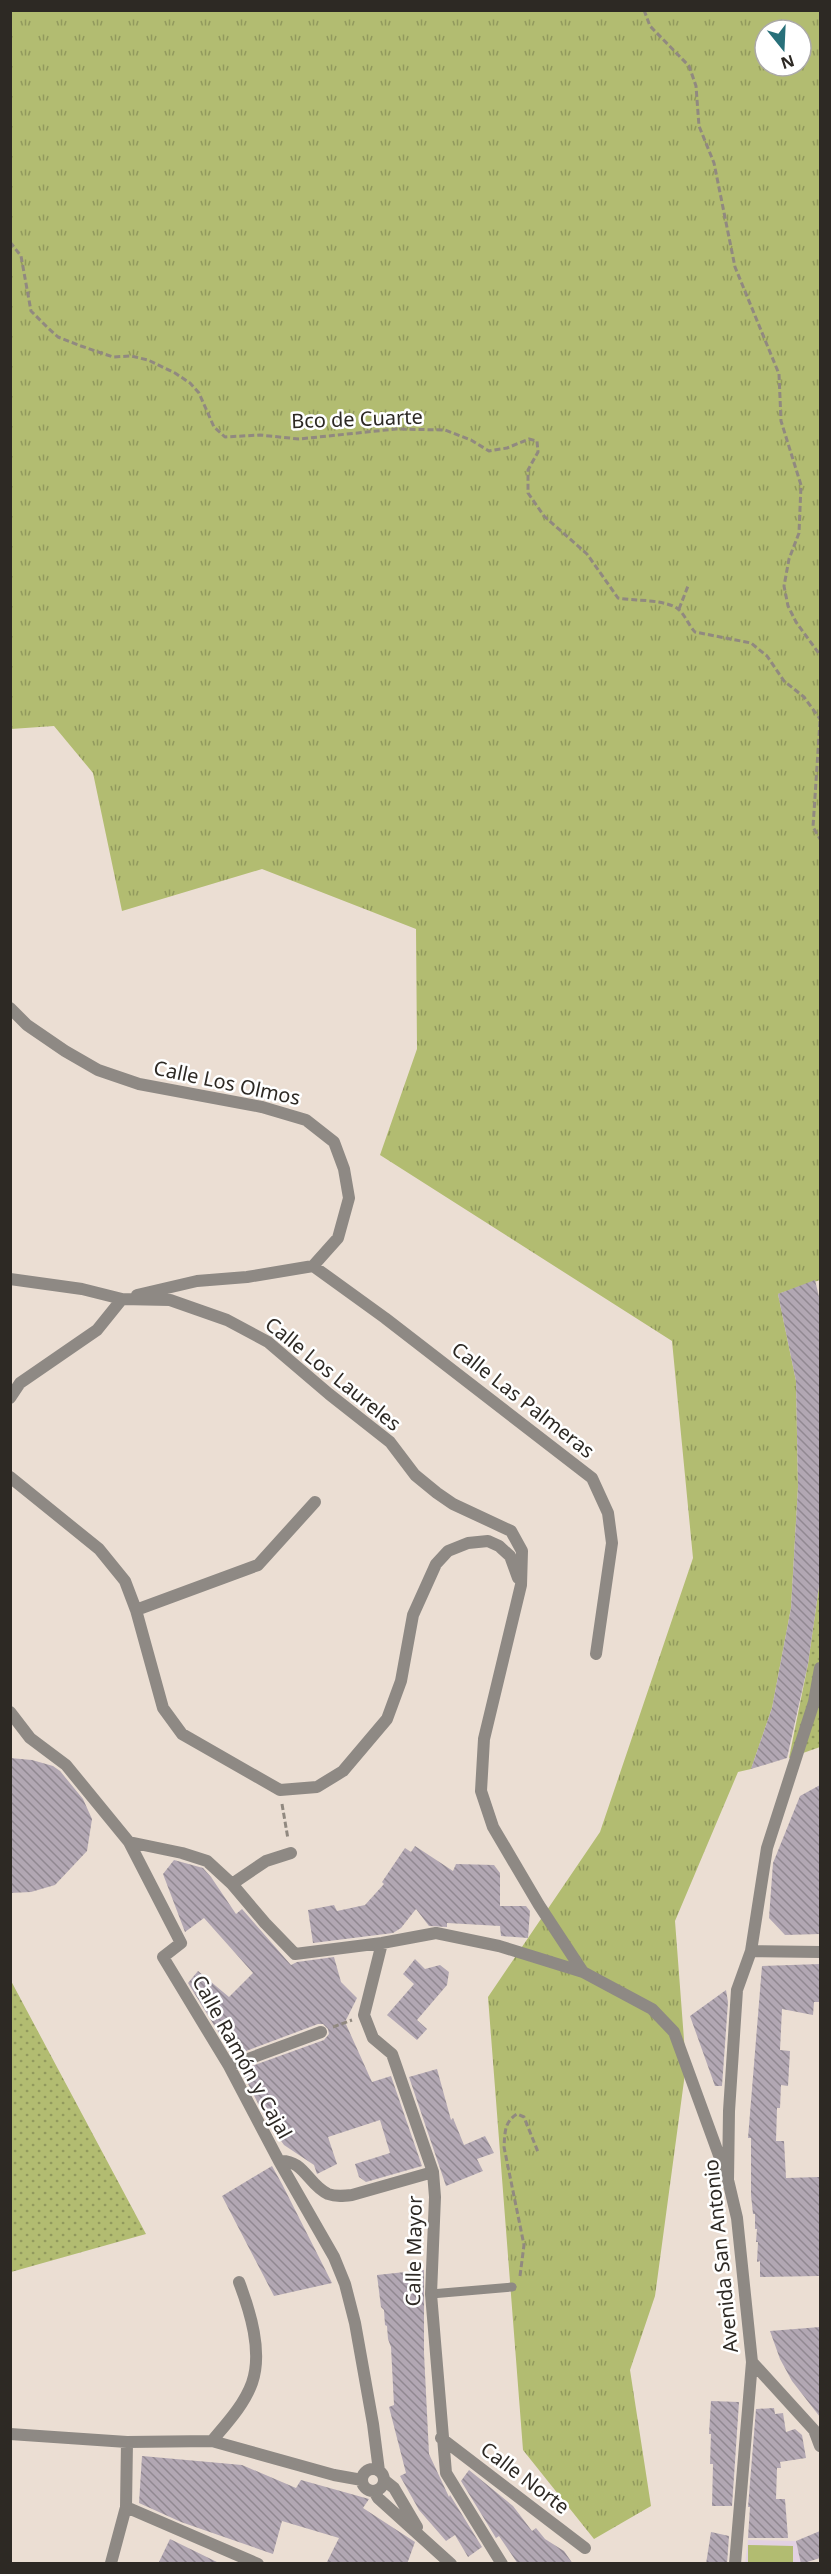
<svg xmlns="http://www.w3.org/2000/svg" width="831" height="2574" font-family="'Noto Sans',sans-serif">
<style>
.education{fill:#e2d1e2}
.grass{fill:url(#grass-tufts);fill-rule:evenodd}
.park{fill:url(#park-dots)}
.pitch{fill:#b2bc71}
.building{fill:url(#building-back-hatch)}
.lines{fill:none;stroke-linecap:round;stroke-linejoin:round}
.path{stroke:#918980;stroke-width:3;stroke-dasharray:6 3;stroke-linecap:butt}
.lane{stroke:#8e8984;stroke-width:9}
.street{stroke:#8e8984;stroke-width:12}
.labels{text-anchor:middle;stroke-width:5;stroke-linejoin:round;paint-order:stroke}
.street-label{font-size:20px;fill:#2d2924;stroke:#fff}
</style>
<defs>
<pattern id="grass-tufts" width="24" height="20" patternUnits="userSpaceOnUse" patternTransform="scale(1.5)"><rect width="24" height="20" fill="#b2bc71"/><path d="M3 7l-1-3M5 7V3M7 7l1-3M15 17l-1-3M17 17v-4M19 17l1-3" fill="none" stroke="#91995d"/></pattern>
<pattern id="park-dots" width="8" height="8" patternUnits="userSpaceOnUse" patternTransform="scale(1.5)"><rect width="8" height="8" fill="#b2bc71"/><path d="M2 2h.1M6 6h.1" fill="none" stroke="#91995d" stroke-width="1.8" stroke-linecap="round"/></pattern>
<pattern id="building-back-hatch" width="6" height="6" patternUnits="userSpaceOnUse" patternTransform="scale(1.5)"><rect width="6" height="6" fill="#b2a7b3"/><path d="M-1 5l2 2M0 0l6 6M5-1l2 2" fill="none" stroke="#918891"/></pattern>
</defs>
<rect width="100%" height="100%" fill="#ebded3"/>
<path class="education" d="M748,2540L796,2541L801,2563L745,2564Z"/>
<path class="grass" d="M11,11H820V1280L778,1294L796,1381L798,1487L791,1608L772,1708L751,1769L738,1772L675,1921L686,2066L655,2296L630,2370L651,2506L594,2539L523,2450L488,1997L600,1832L693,1558L672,1341L380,1155L417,1049L416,929L262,869L122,911L93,773L54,726L11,729ZM765,30H801V66H765Z"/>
<path class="park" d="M820,1579V1747L789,1758L808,1664Z
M10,1979L146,2234L11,2272H10Z"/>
<path class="pitch" d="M748,2545L793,2546V2563H748Z"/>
<path class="building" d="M815,1280L820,1301V1579L808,1664L787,1758L751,1769L772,1708L791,1608L798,1487L796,1381L778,1294Z
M10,1758L32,1760L53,1766L60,1771L83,1799L92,1819L87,1851L55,1885L31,1892L10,1893Z
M820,1785V1934L785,1935L769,1918L773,1863L800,1796Z
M415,1846L453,1871L456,1864L494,1865L500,1873V1906H526L530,1911L528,1938L501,1936L500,1926L447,1923V1927L429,1926L416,1909L401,1928L393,1933L313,1943L308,1910L334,1905L337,1911L365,1905L384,1884L382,1882L405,1848L411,1852Z
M174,1860L203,1868L211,1877L236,1914L242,1909L291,1965L297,1962L334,1957L341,1982L357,1998L345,2022L372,2082L391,2076L422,2166L366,2182L359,2177L355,2164L390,2153L380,2120L328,2137L337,2164L317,2174L314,2165L284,2145L267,2121L241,2070L324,2040L329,2034L328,2029L323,2024H318L233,2056L188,1983L198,1971L229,1997L253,1973L204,1918L185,1932L163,1874Z
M415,1959L425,1969L440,1965L449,1972L447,1985L417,2020L427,2029L417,2040L387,2015L414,1984L403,1974Z
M820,1964V2002H814L813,2015L782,2009L780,2050L790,2051L788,2086L781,2085L780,2108H777L776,2141H784L786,2178L820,2177L819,2276L760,2277V2261L757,2262L758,2242H756L757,2229H755V2214H753L751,2195V2138H748L762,1966Z
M726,1990L728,2002L722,2086H715L690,2016Z
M437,2069L451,2120L453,2118L464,2145L485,2136L494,2153L477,2159L483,2171L446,2186L409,2077Z
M272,2166L282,2184L332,2283L274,2296L222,2196Z
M424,2270V2353L429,2454L449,2497L450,2495L482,2547L468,2557L455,2535L446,2541L419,2510L400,2476L406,2473L389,2407L394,2405L391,2347L388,2339L387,2326L385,2325L384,2310L381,2307L377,2275Z
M820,2327V2417L792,2381L780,2359L770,2331Z
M711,2401L739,2402L732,2506H712L713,2464H710L711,2434H709Z
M774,2408L775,2414L783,2413L786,2432L795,2429L802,2435L806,2458L780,2462L781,2468H777L776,2499H785L788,2538H748L750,2507H748L756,2409Z
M142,2456L242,2465L296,2488L301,2480L369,2499L363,2508L415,2542L407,2564H326L339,2538L282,2521L273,2554L181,2522L139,2503Z
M469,2470L513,2506L532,2531L536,2528L545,2539L564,2551L573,2564H518L499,2536L496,2538L461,2481Z
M820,2531V2558L801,2564L796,2541Z
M711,2532L729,2536L727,2564H706Z
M170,2539L221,2564H158Z"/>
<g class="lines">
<path class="path" d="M644,10L650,26L689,66L696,86L699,126L714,163L735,267L779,374L781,421L801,485L799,533L789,559L784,586L788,606L796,622L820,655
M10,242L21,256L31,311L47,327L58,337L81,346L113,357L131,356L148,360L175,373L190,383L199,393L214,427L225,437L260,435L299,439L396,429L445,430L471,440L489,451L507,448L529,439L537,441L538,452L528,470V493L544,516L587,554L618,598C634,601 665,599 678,609C684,613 689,626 695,632L751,643L767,656L784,681L804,697L820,719
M679,609L688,586
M820,721L813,827L820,839
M282,1804L288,1839
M333,2027L352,2020
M520,2276L524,2245L504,2147C505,2133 504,2122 517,2114L524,2117L538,2152"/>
<path class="lane" d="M431,2294L512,2287"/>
<path class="street" d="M10,1008L27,1025L65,1051L98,1070L139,1084L262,1107L306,1120L334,1142L344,1169L349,1198L338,1238L313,1266L247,1277L197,1281L137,1295
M313,1266L385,1318L592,1478L608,1513L612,1543L596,1654
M10,1279L82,1289L122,1299L170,1300L227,1320L268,1342L329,1394L390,1442L415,1475L437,1493L453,1504L511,1531L522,1551L521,1585L484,1739L481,1791L493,1827L539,1905L583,1972L652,2009L674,2032L728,2180
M10,1398L20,1383L97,1330L122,1299
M10,1477L99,1549L125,1581L136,1610L163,1708L182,1734L280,1790L317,1787L343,1771L387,1719L401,1681L413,1615L436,1564L448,1551L468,1543L488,1541L499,1546L510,1556L518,1578
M136,1610L258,1565L315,1502
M10,1712L30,1738L66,1765L129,1842L181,1943L163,1957L229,2066L279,2161L334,2257L345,2284L355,2323L373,2424L379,2471
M129,1842L182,1853L207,1861L232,1884L265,1923L295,1954L382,1943L436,1933L499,1946L583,1972
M232,1884L266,1861L291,1853
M382,1943L364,2015L373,2038L392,2054L433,2172L435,2197L431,2294L446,2473L502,2564
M751,1951L820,1952
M229,2066L321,2032
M279,2161C304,2159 308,2185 328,2194C336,2197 344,2196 352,2195L433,2172
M752,2362L814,2430L820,2446
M10,2434L127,2442L212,2441L334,2475L362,2480
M441,2438L585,2548
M212,2441C227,2423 244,2405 252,2383C263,2352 250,2311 239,2282
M127,2442L126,2507L258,2564
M362 2480a11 11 0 1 1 22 0a11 11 0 1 1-22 0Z
M384,2480L394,2488L417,2527
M374,2491L378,2498L451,2564
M111,2563L126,2507
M735,2564L752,2362L737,2218L728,2180L729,2111L737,1990L751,1951L767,1848L814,1702L820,1668"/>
</g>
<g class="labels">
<g class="street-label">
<text transform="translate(357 419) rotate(-2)" y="7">Bco de Cuarte</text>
<text transform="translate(227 1083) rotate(12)" y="7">Calle Los Olmos</text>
<text transform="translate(333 1374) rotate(39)" y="7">Calle Los Laureles</text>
<text transform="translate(523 1400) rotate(38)" y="7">Calle Las Palmeras</text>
<text transform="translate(242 2057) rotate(61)" y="7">Calle Ramón y Cajal</text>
<text transform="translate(414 2251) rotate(-89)" y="7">Calle Mayor</text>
<text transform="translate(721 2256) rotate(-96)" y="7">Avenida San Antonio</text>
<text transform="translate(525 2478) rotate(37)" y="7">Calle Norte</text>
</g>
</g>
<rect width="831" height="2574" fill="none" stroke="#2d2924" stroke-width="24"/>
<g transform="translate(783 48) rotate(162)"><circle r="28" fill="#ffffff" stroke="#aba9a7" stroke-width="1.5"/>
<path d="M0-4.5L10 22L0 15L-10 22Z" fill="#28707a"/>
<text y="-9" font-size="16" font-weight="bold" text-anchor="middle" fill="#2d2924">N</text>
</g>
</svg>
